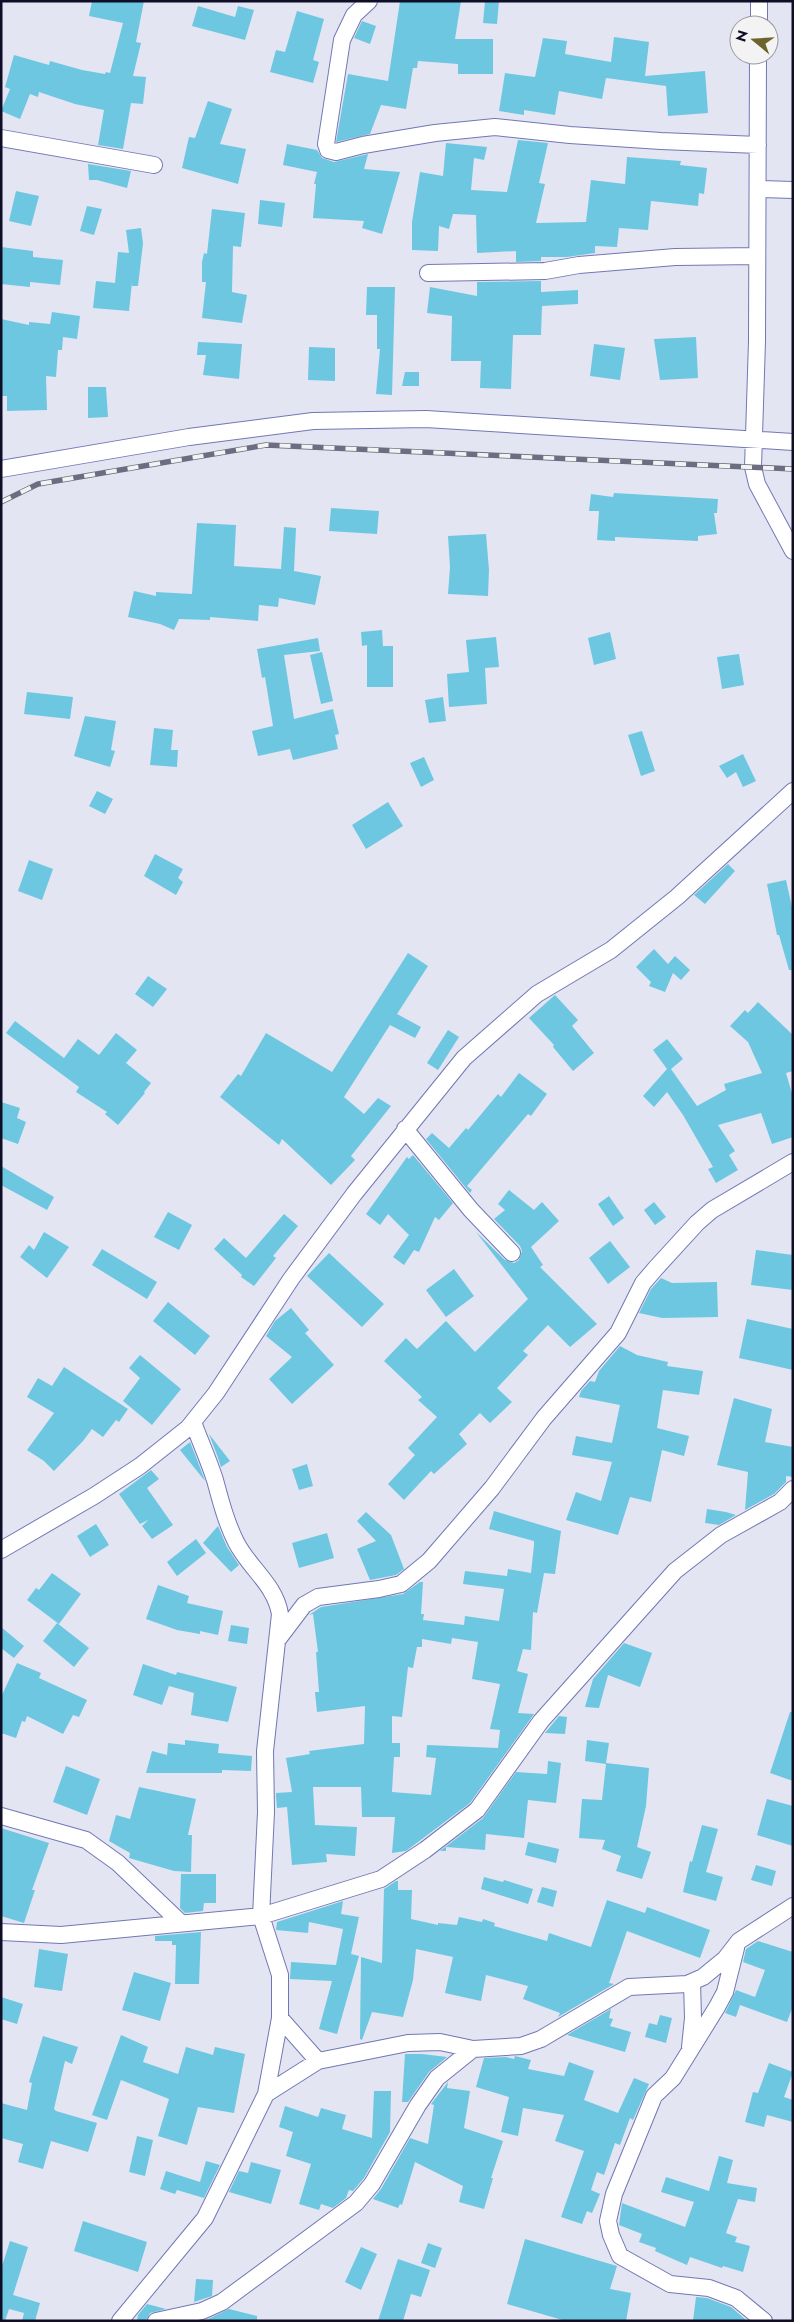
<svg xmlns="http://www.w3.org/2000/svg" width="794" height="2322" font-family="Jost,sans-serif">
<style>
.building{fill:#6dc7e1;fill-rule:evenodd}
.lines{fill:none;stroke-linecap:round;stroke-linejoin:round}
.minor-casing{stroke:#7277b4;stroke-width:18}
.minor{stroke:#fff;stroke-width:16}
.rail-casing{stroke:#6c6d80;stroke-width:5.5}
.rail{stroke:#f3f3f3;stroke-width:4;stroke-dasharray:11;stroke-linecap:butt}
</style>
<rect width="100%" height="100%" fill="#e3e5f3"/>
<path class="building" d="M92,1H144L136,42L141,43L133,76L146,77L143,104L131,103L123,149L98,145L104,110L75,104L39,92L38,97L30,94L20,119L1,111L10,89L5,87L14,55L49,65L50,61L82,70L105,74L106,72L110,73L123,23L89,16Z
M400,1H461L455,39H493V74H458V64L418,61L417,68H413L406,109L381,105L370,134L336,142L348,74L388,81Z
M485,1H499L497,24L483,23Z
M198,6L235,17L238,6L254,10L245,40L192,26Z
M297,11L324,19L313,60L319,62L313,83L270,72L276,50L285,52Z
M362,21L376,26L370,44L354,38Z
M614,37L649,42L645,76L705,71L708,113L668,116L666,86L606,78L602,99L559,91L555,115L524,110V115L499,111L505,73L535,77L543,38L567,41L565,54L611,62Z
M208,101L232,109L220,144L246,149L238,184L182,168L189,137L195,138Z
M518,140L548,143L539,183L545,184L536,223L586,222L591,180L625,184L627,157L681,161L680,165L707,168L704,194L699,193L698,206L651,201L648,230L619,228L617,247L595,246V253L567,257H541V261L516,262V251L477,253L476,215L453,214L449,229L439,226L438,251L412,250V222L420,172L443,176L446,143L487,147L484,160L474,158L471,190L507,192Z
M287,144L317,150L322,158L334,162L368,154L364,169L400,172L382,234L362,228L364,221L313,218L316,184H314L317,172L283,165Z
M88,164L131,171L127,188L97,180H89Z
M16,191L39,196L31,226L9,221Z
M260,200L285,203L282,227L258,224Z
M87,206L102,209L94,235L80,231Z
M212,209L245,213L241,247L233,246L232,292L247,295L242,323L202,318L206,282H202V262L204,253L207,254Z
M141,228L143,243L138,286H132V282L129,311L93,308L96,281L115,283L118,252L129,253L126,230Z
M1,247L33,251V257L63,260L60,285L30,282V287L1,284Z
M541,281V292L578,290V304L542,306L541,335H513L511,389L480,388L481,361H451L452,316L427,313L430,287L477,296V282Z
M367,287H395L392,395L376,394L380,349H377V315H366Z
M52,312L80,316L77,339L63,337L62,350H58L56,377L46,376L47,410L7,411V396H1V319L29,325V322L50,324Z
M696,337L698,378L660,380L654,339Z
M198,342L242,344L239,379L203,375L206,355H197Z
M594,344L625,348L620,380L590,376Z
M309,347L335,348V381L308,380Z
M405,372H419V386H402Z
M88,387H106L108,417L88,418Z
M614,493L718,499L717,513H714L717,534L698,536V541L615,537V541L597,540L599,511H589L591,494L613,497Z
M331,508L379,511L377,534L329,531Z
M197,523L236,525L234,566L281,569L284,527L296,528L294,571L321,576L315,605L279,598L278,607L259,605L258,621L210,617V620L179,619L174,630L160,624L128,617L134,591L156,596V592L192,594Z
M486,534L489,570L488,596L448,594L450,567L448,536Z
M382,630L383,646H393V687H367V645L362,646L361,632Z
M610,632L616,659L594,665L588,638Z
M496,637L499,667L485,668L487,704L449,707L447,674L469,672L466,640Z
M318,638L320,651L284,655L294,719L333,709L339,734L335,735L338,749L293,760L290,749L258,756L252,731L273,726L265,677L262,678L257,649Z
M322,652L333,701L321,704L310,655Z
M739,654L744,685L722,689L717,657Z
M27,692L73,697L70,719L24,714Z
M443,697L446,721L429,723L425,700Z
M85,716L116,721L111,750L115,751L110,767L74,756Z
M154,728L173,730L171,750H178L177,767L150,765Z
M642,731L655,771L641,776L628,735Z
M743,754L756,781L743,787L736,772L727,778L719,766Z
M424,757L434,780L421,787L410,763Z
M97,791L113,799L105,814L89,806Z
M388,802L403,826L366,849L352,825Z
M155,854L183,869L178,878L183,882L176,895L144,876Z
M29,860L53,869L42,900L18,891Z
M728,864L735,871L705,904L694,895Z
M786,880L793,912V970H789L779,935H777L767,884Z
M654,949L668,964L675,956L690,970L681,980L673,973L665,992L649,986L651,982L636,967Z
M408,953L428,966L397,1014L421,1027L415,1038L390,1025L344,1097L364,1114L378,1098L391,1106L351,1156L355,1160L331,1185L282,1139L279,1145L220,1097L238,1074L241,1076L266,1033L332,1072Z
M148,976L167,989L153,1007L135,994Z
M555,995L578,1020L572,1026L594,1053L573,1071L553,1047L554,1045L529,1018Z
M758,1002L793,1035V1071L786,1073L793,1097V1137L772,1144L761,1113L718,1125L735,1151L729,1155L738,1170L716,1183L708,1169L713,1167L683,1115L667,1092L654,1107L643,1096L667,1069L653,1050L667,1039L683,1059L671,1069L697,1106L726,1090L724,1084L762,1073L748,1042L730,1026L745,1010L748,1013Z
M15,1021L64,1058L78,1039L99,1055L116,1033L137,1050L126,1063L151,1083L144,1092L145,1093L118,1125L105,1114L107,1112L76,1092L79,1087L6,1033Z
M448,1030L459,1037L438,1070L427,1063Z
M519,1073L547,1094L531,1116L528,1114L467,1186L472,1190L470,1193L426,1139L432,1133L449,1148L466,1128L468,1130L498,1094L501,1097Z
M1,1102L20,1108L17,1118L26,1122L18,1144L1,1138Z
M413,1155L453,1203L439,1220L435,1217L419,1252L414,1250L404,1265L393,1257L409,1235L388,1214L380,1225L366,1214L407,1157L409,1159Z
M1,1166L54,1197L47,1210L1,1185Z
M509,1190L534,1210L542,1202L559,1221L531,1247L543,1265L540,1267L597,1324L570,1347L548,1325L523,1351L528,1355L497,1388L512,1402L490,1423L480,1413L459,1434L467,1444L434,1474L431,1471L404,1500L388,1484L415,1455L408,1448L437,1417L418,1400L422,1397L384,1361L406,1338L417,1349L446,1321L475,1352L528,1299L476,1232L505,1260L514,1263L519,1260L522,1251L520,1246L494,1219L505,1210L498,1204Z
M609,1196L624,1218L613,1226L598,1204Z
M654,1202L666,1217L655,1225L644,1210Z
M168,1212L192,1225L179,1250L154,1237Z
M284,1214L298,1226L273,1256L276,1258L254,1286L241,1277L242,1275L214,1249L224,1238L246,1258Z
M44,1232L69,1247L47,1278L20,1257L29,1245L34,1250Z
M610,1241L630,1267L608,1284L589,1258Z
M102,1249L157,1282L147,1299L92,1265Z
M756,1250L793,1255V1290L751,1285Z
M329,1253L384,1304L362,1327L307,1276Z
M454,1269L474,1296L446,1317L426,1290Z
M661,1278L672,1283L717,1282L718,1317L662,1318L639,1313L651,1289Z
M168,1302L210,1336L195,1355L153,1321Z
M291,1308L309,1330L305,1333L334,1365L292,1404L269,1379L292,1357L266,1336L275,1321Z
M747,1319L793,1329V1370L739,1358Z
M620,1346L637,1355L668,1362L667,1366L703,1371L699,1395L663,1390L657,1428L689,1436L684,1456L662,1450L651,1502L630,1497L618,1535L566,1520L576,1492L601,1501L612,1462L572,1455L576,1436L612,1443L620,1405L579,1397L581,1391L590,1381L595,1382L599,1371Z
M140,1355L181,1389L152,1425L123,1401L140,1378L129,1368Z
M64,1367L128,1409L119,1422L116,1420L103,1437L92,1429L83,1441L54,1471L44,1461L27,1450L54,1413L27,1397L38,1378L52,1386Z
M734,1398L772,1409L765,1442L793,1447V1477L786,1476V1482L774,1494L745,1510L748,1472L717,1465Z
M209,1434L230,1461L221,1467L217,1455Z
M190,1442L198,1462L205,1481L180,1450Z
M307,1464L313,1486L299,1490L292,1469Z
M151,1470L159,1479L147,1488L173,1525L152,1539L142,1526L148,1520L140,1524L119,1494Z
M707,1509L726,1512L736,1515L719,1525L705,1523Z
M494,1511L561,1531L555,1574L544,1573L537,1613L533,1612L531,1650L523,1649L517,1671L528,1674L518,1713L534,1714L470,1803L406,1851L392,1853L395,1817H362L361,1787H313L315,1825L357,1827L355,1856L326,1854L327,1862L292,1865L287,1807L277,1808L276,1797V1793L292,1792L286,1758L310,1754L309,1751L364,1744L365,1706L317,1712L315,1692H319L316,1652H318L313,1614L309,1615L321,1607L403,1594L420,1582H423L421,1614H424L423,1620L464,1625L465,1616L499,1621L504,1589L463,1584L465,1571L507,1576L508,1569L531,1573L534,1545V1541L489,1529ZM452,1638L478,1642L472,1679L500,1684L490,1729L500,1730L498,1748L427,1745L426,1757L436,1758L431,1795L392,1792L394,1757H400V1743H392V1716L402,1717L408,1667L413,1668L417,1647H422V1639L451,1644Z
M366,1512L391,1535L404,1569L396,1575L370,1580L357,1549L376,1541L357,1521Z
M96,1524L109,1545L90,1557L77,1536Z
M218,1526L227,1547L239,1565L231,1572L203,1543Z
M327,1533L334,1558L299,1568L292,1543Z
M196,1539L206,1553L177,1576L167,1562Z
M52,1573L81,1594L59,1624L27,1600L36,1588L39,1590Z
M158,1585L189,1596L187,1603L223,1611L218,1635L200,1631V1634L177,1630L146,1619Z
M57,1623L89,1648L74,1667L43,1641Z
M231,1625L249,1628L247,1644L228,1641Z
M1,1627L24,1646L14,1658L1,1648Z
M624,1643L652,1653L640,1687L608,1675L599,1708L585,1707L593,1679Z
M17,1663L41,1673L39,1678L87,1700L79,1717L73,1715L63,1734L27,1716L25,1722L22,1721L16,1738L1,1733V1697Z
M143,1664L176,1675L177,1672L237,1687L228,1722L191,1715L194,1693L169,1686L162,1705L133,1695Z
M790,1712H793V1781L770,1773Z
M559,1716L567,1717L565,1734L545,1733Z
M185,1740L219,1744L218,1753L252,1756L251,1771L222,1770V1773H146L152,1751L167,1755L168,1743L185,1745Z
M587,1740L609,1743L606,1763L649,1768L646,1806L637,1847L651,1852L642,1879L616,1871L621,1856L602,1849L605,1840L579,1838L582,1799L602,1800L606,1764L585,1761Z
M548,1761L561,1763L556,1803L528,1800L524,1838L486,1834L485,1850L446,1847V1851H440L483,1818L516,1772L547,1774Z
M66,1766L100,1779L87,1815L53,1802Z
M139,1787L196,1799L188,1835H192L191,1872L174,1871L129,1858L130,1853L109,1841L116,1815L130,1819Z
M767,1799L793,1806V1846L757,1835Z
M702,1825L718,1829L706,1872L723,1877L716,1901L683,1892L690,1861L692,1862Z
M1,1828L49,1843L32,1890H35L24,1923L1,1916Z
M528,1842L559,1849L556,1863L525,1855Z
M756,1865L776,1871L772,1886L751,1880Z
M181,1874H216V1903H204L203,1911L185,1913L180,1908Z
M484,1877L503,1882L504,1880L533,1889L528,1904L481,1889Z
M396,1881H398V1890H412L411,1919L438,1925V1923L457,1925L459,1917L482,1922L483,1919L495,1923L494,1926L547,1941L549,1933L591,1947L607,1900L645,1913L647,1907L710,1930L700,1958L627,1931L609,1983L614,1984L558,2017L560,2013L523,1999L528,1986L486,1975L481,2001L445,1993L453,1957L416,1949L413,1980L403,2017L372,2012L362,2040L360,2039L361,1957L382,1963L384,1889Z
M542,1887L557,1891L553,1907L537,1902Z
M343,1901L341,1914L359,1917L351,1954L359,1956L337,2034L319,2029L332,1981L290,1979L291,1962L336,1965L343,1929L309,1922L308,1933L276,1930L277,1922Z
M201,1932L199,1984H175L176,1945H172V1941H155V1936Z
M758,1941L793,1952V2006L787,2022L740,2005L736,2017L725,2013L736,1990L755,1997L765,1970L743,1962L746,1949Z
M39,1949L68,1954L62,1991L34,1987Z
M134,1972L171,1983L160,2021L122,2010Z
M1,1997L23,2004L17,2024L1,2019Z
M611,2009L609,2018L613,2019L610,2026L631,2032L625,2052L567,2035Z
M660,2015L672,2018L666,2043L645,2037L649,2023L657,2025Z
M121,2035L148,2047L143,2062L178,2074L186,2047L213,2055L215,2047L245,2054L234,2113L198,2107L187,2145L158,2136L169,2099L121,2080L107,2120L92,2115Z
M43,2036L78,2047L72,2064L65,2061L54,2109L56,2111L97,2123L88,2152L51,2141L43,2169L18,2162L23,2144L1,2138V2103L27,2110L32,2083L29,2082Z
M405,2054H422L447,2057L429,2072L408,2102H402Z
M515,2056L531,2060L528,2069L564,2076L569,2062L594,2071L584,2100L618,2113L634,2078L649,2084L633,2120L630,2118L620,2145L615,2143L604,2175L597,2172L591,2190L600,2194L592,2213L587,2211L582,2224L561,2217L584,2151L555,2141L564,2115L523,2108L518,2136L501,2132L509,2097L476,2087L484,2058L506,2057L514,2059Z
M769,2063L793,2072L784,2097L793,2100V2122L767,2115L764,2127L745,2122L753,2092L758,2093Z
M448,2082L447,2088L470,2091L464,2128L503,2141L491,2178H493L484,2209L459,2202L463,2186L415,2162L402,2205L400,2204L398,2208L373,2199L381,2189L410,2138L428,2144L434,2105L431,2104Z
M374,2091H391L390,2132L364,2178L353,2191L349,2190L346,2198L333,2208L321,2204L319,2210L299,2204L311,2164L286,2156L293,2132L279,2127L285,2106L318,2117L321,2108L346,2115L342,2129L372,2138Z
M137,2136L153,2140L145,2176L129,2172Z
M719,2156L733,2160L727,2183L757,2188L755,2202L738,2199L726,2233L737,2237L735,2242L750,2246L743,2272L723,2266L722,2268L690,2257L687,2265L673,2259L655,2251L656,2248L639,2242L642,2234L619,2225L622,2203L685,2227L694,2202L661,2192L666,2177L709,2191Z
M206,2161L220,2165L204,2198L177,2190L175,2194L160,2189L166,2171L200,2182Z
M251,2162L281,2170L271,2204L229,2192L239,2171L248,2173Z
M83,2221L147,2242L138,2272L74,2251Z
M525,2239L617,2266L610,2289L631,2293L626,2321H566L507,2304Z
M10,2241L28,2247L13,2295L40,2303L35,2321H22L24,2313L9,2309L5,2321H1V2269Z
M428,2243L442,2248L435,2268L421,2263Z
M361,2247L377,2254L361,2290L345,2282Z
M398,2259L430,2270L421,2297L411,2294L403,2321H378Z
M196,2279L213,2280L212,2296L194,2302Z
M696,2297L707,2298L731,2307L745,2319V2321H693Z
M147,2304L166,2309L150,2313L146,2321H137L138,2315Z
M229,2309L257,2316V2321H204Z"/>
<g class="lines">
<g class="minor-casing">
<path id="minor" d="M369,1L354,15L342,40L326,144L328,150L336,152L363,145L435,133L495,127L570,135L661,141L758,145
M759,25V1
M758,55L757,341L753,467L757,484L793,551
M1,138L154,165
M758,189L793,190
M428,273L545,271L579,265L675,257L757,256
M1,469L189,437L313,421L426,419L793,442
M405,1129L471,1210L512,1253
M1,1550L94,1496L140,1466L188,1428L216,1393L291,1279L354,1194L464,1058L537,994L611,950L677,897L793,791
M279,1638L304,1605L318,1597L379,1589L401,1584L429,1561L492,1488L544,1418L618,1333L643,1283L655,1269L697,1223L712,1210L793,1162
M1,1816L86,1840L118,1863L181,1923
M1,1932L61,1935L261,1916L381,1879L425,1850L477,1810L541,1721L675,1571L721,1535L780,1502L793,1489
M736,1948L725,1992L717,2007L673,2078L654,2096L614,2194L608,2221L611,2235L620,2256L670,2284L709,2288L736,2298L764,2321
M280,2018L318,2061
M690,2047L693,2018L692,1982
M266,2094L318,2061L408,2043L440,2042L473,2049
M120,2321L205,2218L266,2094L280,2018V1975L261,1916L266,1812L265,1751L280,1614C275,1584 249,1568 236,1542C226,1522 221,1502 215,1480C209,1461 200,1441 193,1422
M156,2321L202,2311L222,2302L356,2203L372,2184L418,2105L437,2078L473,2049L521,2046L541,2039L629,1987L687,1984L703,1977L725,1959L739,1941L793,1906"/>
</g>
<use href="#minor" class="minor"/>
<g class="rail-casing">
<path id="rail" d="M1,502L38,484L266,445L793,469"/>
</g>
<use href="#rail" class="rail"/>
</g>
<rect width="794" height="2322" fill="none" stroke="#0e0f26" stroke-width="5"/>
<g transform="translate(754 40) rotate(288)"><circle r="24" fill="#f3f3f3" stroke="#9798a1"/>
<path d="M0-4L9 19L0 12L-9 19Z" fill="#6c632f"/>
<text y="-8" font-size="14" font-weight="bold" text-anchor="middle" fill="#0e0f26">N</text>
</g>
</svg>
